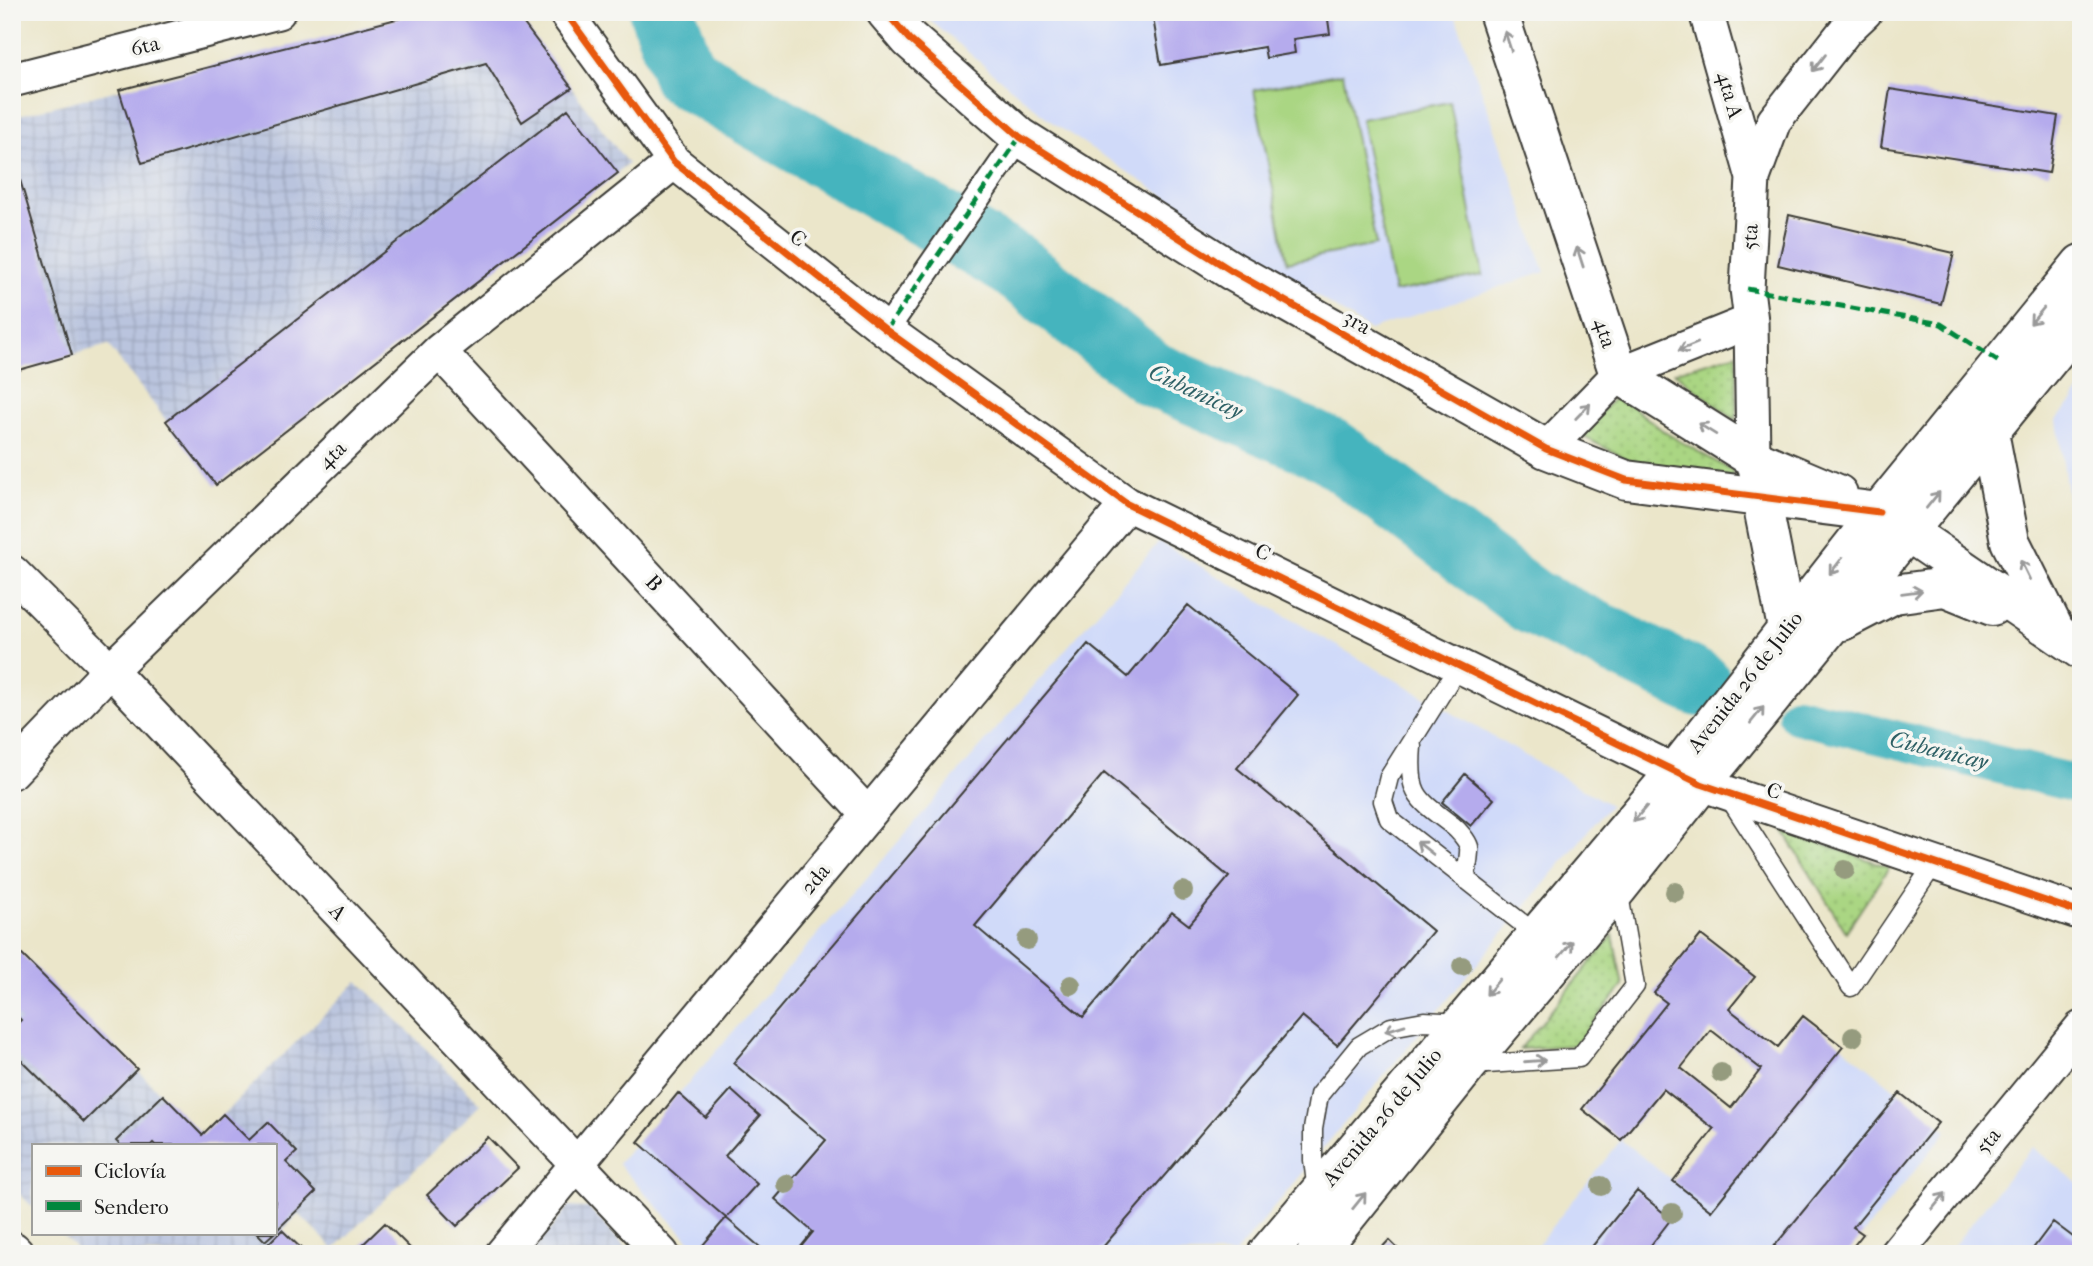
<svg xmlns="http://www.w3.org/2000/svg" width="2093" height="1266" font-family="'IM FELL French Canon',serif">
<style>
.built{fill:#d0daf9}
.industrial{fill:url(#industrial-grid)}
.grass{fill:url(#grass-dots);stroke:#637950;stroke-width:2}
.garden{fill:#aad683;stroke:#637950;stroke-width:2}
.lines{fill:none;stroke-linecap:round;stroke-linejoin:round}
.canal{stroke:#44b4be;stroke-width:38}
.river{stroke:#44b4be;stroke-width:66}
.building{fill:#b5abed;fill-rule:evenodd}
.service-casing{stroke:#3b3a36;stroke-width:21}
.pedestrian-casing{stroke:#3b3a36;stroke-width:28}
.minor-casing{stroke:#3b3a36;stroke-width:37}
.tertiary-casing{stroke:#3b3a36;stroke-width:42}
.secondary-casing{stroke:#3b3a36;stroke-width:42}
.path{stroke:#3b3a36;stroke-width:4.5;stroke-dasharray:5 5;stroke-linecap:butt}
.service{stroke:#fff;stroke-width:18}
.pedestrian{stroke:#fff;stroke-width:24}
.minor{stroke:#fff;stroke-width:33}
.tertiary{stroke:#fff;stroke-width:38}
.secondary{stroke:#fff;stroke-width:38}
.quiet{stroke:#00873e;stroke-width:5;stroke-dasharray:10 5;stroke-linecap:butt}
.cycleway-casing{stroke:#f6f6f2;stroke-width:11}
.cycleway{stroke:#e8590c;stroke-width:7}
.tree{fill:#959b7e}
.oneway{stroke:#999}
.labels{text-anchor:middle;stroke-width:7;stroke-linejoin:round;paint-order:stroke}
.street-label{font-size:21px;fill:#1c1c1c;stroke:#f6f6f2}
.water-label{font-size:23px;font-style:italic;fill:#2e6065;stroke:#f6f6f2}
</style>
<defs>
<pattern id="industrial-grid" width="8" height="8" patternUnits="userSpaceOnUse" patternTransform="scale(1.75)"><rect width="8" height="8" fill="#bac4de"/><path d="M0 4h8M4 0v8" fill="none" stroke="#9fa8be"/></pattern>
<pattern id="grass-dots" width="8" height="8" patternUnits="userSpaceOnUse" patternTransform="scale(1.75)"><rect width="8" height="8" fill="#aad683"/><path d="M2 2h.1M6 6h.1" fill="none" stroke="#92b771" stroke-width="1.8" stroke-linecap="round"/></pattern>
</defs>
<rect width="100%" height="100%" fill="#f6f6f2"/>
<filter id="ink" filterUnits="userSpaceOnUse"><feTurbulence type="fractalNoise" baseFrequency=".0143" numOctaves="2"/><feDisplacementMap in="SourceGraphic" scale="14" xChannelSelector="R" yChannelSelector="G"/><feConvolveMatrix kernelMatrix="1 2 1 2 8 2 1 2 1" color-interpolation-filters="sRGB"/></filter>
<filter id="wash" filterUnits="userSpaceOnUse"><feTurbulence type="fractalNoise" baseFrequency=".00686" numOctaves="4" result="noise"/><feDisplacementMap in="SourceGraphic" scale="28" xChannelSelector="R" yChannelSelector="G"/><feGaussianBlur stdDeviation="1.57" result="paint"/><feColorMatrix in="noise" values="0 0 0 0 0 0 0 0 0 0 0 0 0 0 0 0 0 1.4 0 .05"/><feComposite in="paint" operator="in"/></filter>
<g filter="url(#wash)">
<rect width="100%" height="100%" fill="#ebe6ca"/>
<path class="built" d="M920,12H1454L1545,272L1369,330L1053,123Z
M2081,390V520L2070,513L2057,420Z
M1159,542L1610,805L1235,1254H702L618,1164Z
M1843,1047L1947,1131L1847,1254H1530L1621,1140L1711,1211Z
M2032,1147L2081,1185V1254H1947Z"/>
<path class="industrial" d="M424,12H515L628,164L216,485L108,345L72,355L24,190L12,193V117Z
M12,945L202,1135L358,981L481,1104L334,1249L299,1214L258,1254H82L60,1233H275V1145H33V1207L12,1187Z
M568,1207L589,1208L632,1254H531Z"/>
<path class="grass" d="M1737,353L1736,421L1674,372Z
M1617,395L1666,433L1734,472L1730,478L1633,462L1580,435Z
M1783,830L1889,867L1846,932Z
M1613,935L1623,986L1575,1045L1520,1049Z"/>
<path class="garden" d="M1343,73L1376,245L1287,262L1254,90Z
M1450,102L1483,275L1394,292L1361,119Z"/>
<g class="lines">
<path class="canal" d="M1797,715L2081,785"/>
<path class="river" d="M662,12L685,75L1013,265L1152,374L1331,451L1532,602L1699,684"/>
</g>
<g id="blocks">
<path class="building" d="M424,12H515L572,88L522,122L486,63L142,163L119,90Z
M1152,12H1327L1330,34L1293,39L1295,53L1266,58L1264,47L1161,65Z
M1890,89L2058,116L2049,173L1881,147Z
M568,109L618,173L216,485L166,421Z
M12,153L72,355L12,372Z
M1789,215L1954,253L1941,304L1778,265Z
M1188,605L1298,695L1237,768L1433,931L1337,1045L1302,1016L1097,1254H795L813,1232L775,1199L826,1140L733,1063L1088,644L1128,677ZM1104,773L1229,877L1189,925L1172,912L1083,1017L975,926Z
M1465,774L1494,799L1471,826L1442,802Z
M1701,935L1755,977L1729,1009L1778,1047L1803,1016L1843,1047L1711,1211L1673,1181L1714,1129L1663,1089L1621,1140L1582,1109L1667,1003L1654,993ZM1711,1030L1761,1069L1731,1108L1681,1068Z
M12,945L137,1069L84,1122L12,1051V1029L21,1020L12,1011Z
M731,1090L760,1116L725,1156L757,1184L726,1218L768,1254H712L702,1246L726,1218L638,1142L678,1093L706,1118Z
M1900,1093L1938,1123L1853,1227L1863,1234L1847,1254H1778L1772,1249Z
M163,1095L202,1135L223,1114L249,1140L268,1122L297,1152L286,1162L316,1192L275,1232V1145H155L153,1143L151,1145H120L116,1141Z
M488,1137L518,1168L457,1226L427,1195Z
M1637,1191L1671,1219L1651,1245L1662,1254H1586Z
M2053,1222L2081,1243V1254H2029Z
M385,1223L416,1254H353Z
M282,1230L307,1254H258Z
M257,1233H274L265,1241Z
M1389,1240L1403,1254H1376Z"/>
</g>
</g>
<g filter="url(#ink)">
<use href="#blocks" fill-opacity="0" stroke="#3b3a36" stroke-width="2"/>
<g class="lines">
<g class="service-casing">
<path id="service" d="M1458,667L1389,777L1383,801L1389,819L1537,935
M1412,746C1408,795 1416,798 1453,826C1458,830 1467,840 1469,847C1470,853 1466,872 1466,880
M1728,796L1851,987L1934,864
M1471,1065L1579,1058L1635,986L1618,889
M1317,1191L1313,1160V1129L1319,1095L1359,1046L1391,1027L1424,1021L1462,1023"/>
</g>
<g class="pedestrian-casing">
<path id="pedestrian" d="M886,330L1020,137"/>
</g>
<g class="minor-casing">
<path id="minor" d="M565,12L674,162L886,330L1127,504L1701,784L2081,913
M1706,12L1753,178
M12,80L278,12
M439,351L868,815
M1546,449L1619,374L1751,321
M1758,481L1753,458L1751,321L1747,289L1753,178L1774,121L1845,31L1865,12
M12,572L110,670L662,1254
M12,772L110,670L439,351L674,162
M502,1254L1127,504
M1896,1254L2081,1028"/>
</g>
<g class="tertiary-casing">
<path id="tertiary" d="M886,12L909,39L1020,137L1232,271L1546,449L1626,480L1879,512
M1498,12L1619,374L1753,458L1838,494
M1761,497L1787,628"/>
</g>
<g class="secondary-casing">
<path id="secondary" d="M1989,432L2010,541L2054,629
M1886,517L2081,650
M1842,621L1894,594L1945,587L1992,606
M12,1251L15,1254
M1267,1254L1675,772L1879,512L2081,264
M1316,1254L1467,1066L1618,888L1701,784L2081,320"/>
</g>
<path class="path" d="M2074,12L2081,17"/>
<use href="#service" class="service"/>
<use href="#pedestrian" class="pedestrian"/>
<use href="#minor" class="minor"/>
<use href="#tertiary" class="tertiary"/>
<use href="#secondary" class="secondary"/>
<path class="quiet" d="M1747,289L1941,324L1999,362
M886,330L1020,137"/>
<g class="cycleway-casing">
<path id="cycleway" d="M565,12L674,162L886,330L1127,504L1701,784L2081,913
M886,12L909,39L1020,137L1232,271L1546,449L1626,480L1879,512"/>
</g>
<use href="#cycleway" class="cycleway"/>
</g>
<g class="tree">
<circle cx="1845" cy="870" r="10"/>
<circle cx="1183" cy="891" r="10"/>
<circle cx="1675" cy="892" r="10"/>
<circle cx="1027" cy="940" r="10"/>
<circle cx="1462" cy="966" r="10"/>
<circle cx="1071" cy="985" r="10"/>
<circle cx="1853" cy="1037" r="10"/>
<circle cx="1721" cy="1073" r="10"/>
<circle cx="786" cy="1184" r="10"/>
<circle cx="1601" cy="1186" r="10"/>
<circle cx="1672" cy="1213" r="10"/>
</g>
<defs><path id="oneway-shaft" d="M-6 0H5M1.5-3L5.5 0L1.5 3" fill="none" stroke-width="1.6" stroke-linecap="round" stroke-linejoin="round" transform="scale(1.75)"/></defs>
<g class="oneway">
<use href="#oneway-shaft" transform="translate(1508 41) rotate(-108)"/>
<use href="#oneway-shaft" transform="translate(1819 63) rotate(128)"/>
<use href="#oneway-shaft" transform="translate(1580 257) rotate(-108)"/>
<use href="#oneway-shaft" transform="translate(2037 316) rotate(130)"/>
<use href="#oneway-shaft" transform="translate(1688 347) rotate(158)"/>
<use href="#oneway-shaft" transform="translate(1583 411) rotate(-46)"/>
<use href="#oneway-shaft" transform="translate(1707 429) rotate(-148)"/>
<use href="#oneway-shaft" transform="translate(1933 500) rotate(-51)"/>
<use href="#oneway-shaft" transform="translate(1836 566) rotate(128)"/>
<use href="#oneway-shaft" transform="translate(2025 570) rotate(-116)"/>
<use href="#oneway-shaft" transform="translate(1912 592) rotate(-7)"/>
<use href="#oneway-shaft" transform="translate(1757 715) rotate(-51)"/>
<use href="#oneway-shaft" transform="translate(1640 814) rotate(130)"/>
<use href="#oneway-shaft" transform="translate(1425 848) rotate(-142)"/>
<use href="#oneway-shaft" transform="translate(1566 949) rotate(-50)"/>
<use href="#oneway-shaft" transform="translate(1493 987) rotate(130)"/>
<use href="#oneway-shaft" transform="translate(1395 1028) rotate(163)"/>
<use href="#oneway-shaft" transform="translate(1535 1061) rotate(-4)"/>
<use href="#oneway-shaft" transform="translate(1359 1201) rotate(-51)"/>
<use href="#oneway-shaft" transform="translate(1939 1201) rotate(-51)"/>
</g>
</g>
<g class="labels">
<g class="street-label">
<text transform="translate(145 46) rotate(-14)" y="7">6ta</text>
<text transform="translate(1730 95) rotate(74)" y="7">4ta A</text>
<text transform="translate(1750 237) rotate(-87)" y="7">5ta</text>
<text transform="translate(798 238) rotate(38)" y="7">C</text>
<text transform="translate(1357 322) rotate(30)" y="7">3ra</text>
<text transform="translate(1605 333) rotate(72)" y="7">4ta</text>
<text transform="translate(332 455) rotate(-44)" y="7">4ta</text>
<text transform="translate(1263 552) rotate(26)" y="7">C</text>
<text transform="translate(654 583) rotate(47)" y="7">B</text>
<text transform="translate(1745 682) rotate(-52)" y="7">Avenida 26 de Julio</text>
<text transform="translate(1774 791) rotate(19)" y="7">C</text>
<text transform="translate(815 879) rotate(-50)" y="7">2da</text>
<text transform="translate(338 912) rotate(47)" y="7">A</text>
<text transform="translate(1382 1117) rotate(-50)" y="7">Avenida 26 de Julio</text>
<text transform="translate(1988 1141) rotate(-51)" y="7">5ta</text>
</g>
<g class="water-label">
<text transform="translate(1196 391) rotate(25)" y="8">Cubanicay</text>
<text transform="translate(1939 750) rotate(14)" y="8">Cubanicay</text>
</g>
</g>
<rect width="2093" height="1266" fill="none" stroke="#f6f6f2" stroke-width="42"/>
<rect x="32" y="1144" width="245" height="91" fill="#f6f6f2" stroke="#9f9f9c" stroke-width="2"/>
<rect x="46" y="1166" width="35" height="10" fill="#e8590c" stroke="#9f9f9c" stroke-width="2"/>
<text x="94" y="1178" font-size="21" fill="#1c1c1c">Ciclovía</text>
<rect x="46" y="1201" width="35" height="10" fill="#00873e" stroke="#9f9f9c" stroke-width="2"/>
<text x="94" y="1214" font-size="21" fill="#1c1c1c">Sendero</text>
</svg>
